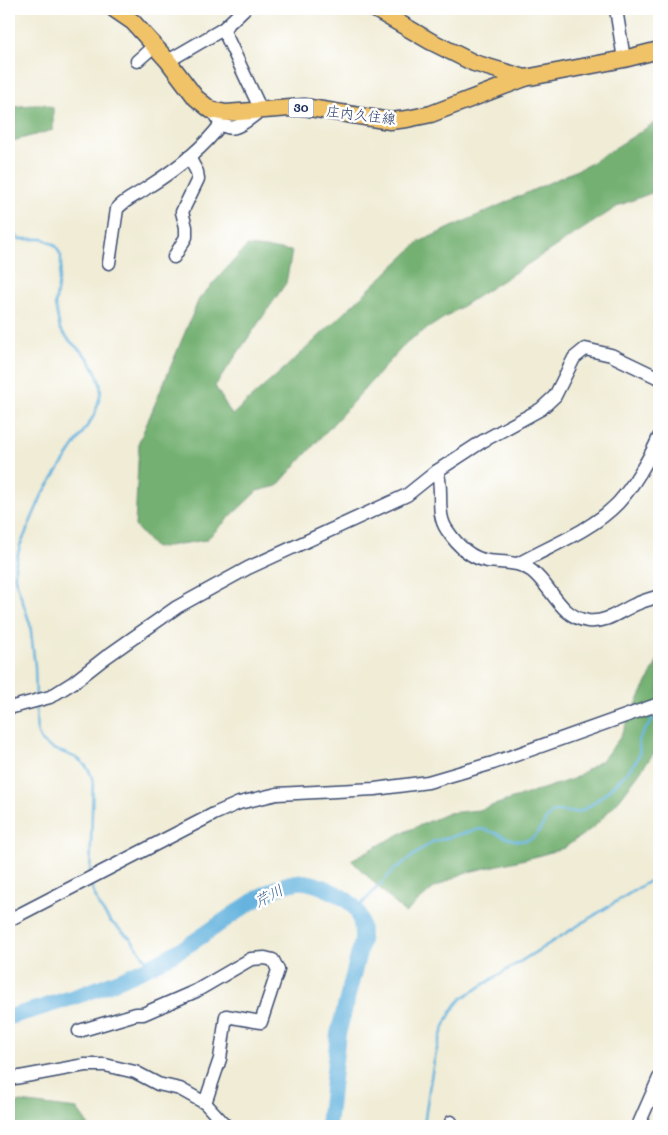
<svg xmlns="http://www.w3.org/2000/svg" width="668" height="1135" font-family="Mali,'Klee One',sans-serif">
  <style>
    .forest { fill: #73b071; stroke: #477068 }
    .lines { fill: none; stroke-linecap: round; stroke-linejoin: round }
    .stream { stroke: #65b3de; stroke-width: 2.5 }
    .river { stroke: #65b3de; stroke-width: 16 }
    .minor-casing { stroke: #3b4b70; stroke-width: 15 }
    .major-casing { stroke: #3b4b70; stroke-width: 19 }
    .minor { stroke: #fff; stroke-width: 12 }
    .major { stroke: #f1c369; stroke-width: 16 }
    .labels { text-anchor: middle; stroke-width: 5; stroke-linejoin: round; paint-order: stroke }
    .shield { fill: #fff; stroke: #5f6d8e; stroke-width: 1 }
    .shield-label { font-size: 12px; font-weight: bold; fill: #1b2f5e }
    .street-label { font-size: 14px; fill: #1b2f5e; stroke: #fff }
    .water-label { font-size: 15px; font-style: italic; fill: #355d8b; stroke: #fff }
  </style>
  <rect width="100%" height="100%" fill="#fff"/>
  <filter id="ink" filterUnits="userSpaceOnUse"><feTurbulence type="fractalNoise" baseFrequency=".02" numOctaves="2"/><feDisplacementMap in="SourceGraphic" scale="10" xChannelSelector="R" yChannelSelector="G"/><feConvolveMatrix kernelMatrix="1 2 1 2 8 2 1 2 1" color-interpolation-filters="sRGB"/></filter>
  <filter id="wash" filterUnits="userSpaceOnUse"><feTurbulence type="fractalNoise" baseFrequency=".0096" numOctaves="4" result="noise"/><feDisplacementMap in="SourceGraphic" scale="20" xChannelSelector="R" yChannelSelector="G"/><feGaussianBlur stdDeviation="1.12" result="paint"/><feColorMatrix in="noise" values="0 0 0 0 0 0 0 0 0 0 0 0 0 0 0 0 0 1.4 0 .05"/><feComposite in="paint" operator="in"/></filter>
  <g filter="url(#wash)">
    <rect width="100%" height="100%" fill="#f0ecd6"/>
    <!-- forest -->
    <g class="forest">
      <path d="M 44,104 L 53,108 L 53,130 L 9,142 L 9,107 Z"/>
      <path d="M 659,120 L 659,190 L 620,205 L 408,341 L 277,486 L 257,491 L 206,540 L 155,548 L 135,526 L 139,442 L 199,299 L 247,246 L 292,251 L 286,283 L 215,386 L 232,415 L 295,359 L 419,242 L 588,165 Z"/>
      <path d="M 659,658 L 659,746 L 620,799 L 595,826 L 564,848 L 538,856 L 464,873 L 435,887 L 405,913 L 351,860 L 402,833 L 449,813 L 479,810 L 573,779 L 603,759 L 619,739 Z"/>
      <path d="M 20,1102 L 77,1109 L 89,1126 L 9,1126 L 9,1106 Z"/>
    </g>
    <g class="lines">
      <!-- stream -->
      <g class="stream">
        <path d="M 9,227 L 18,239 L 44,239 L 56,246 L 61,256 L 61,267 L 55,305 L 60,329 L 69,340 L 88,358 L 95,370 L 100,383 L 101,392 L 95,414 L 42,495 L 20,546 L 15,566 L 15,578 L 30,624 L 35,666 L 36,698"/>
        <path d="M 36,706 C 37,714 35,725 38,734 C 47,759 84,745 93,781 L 90,873"/>
        <path d="M 90,883 L 99,906 L 110,921 L 131,939 L 150,965"/>
        <path d="M 356,910 L 394,870 L 432,842 L 480,829 C 495,830 512,844 527,840 C 542,837 541,820 552,813 C 561,808 569,814 578,812 C 592,808 634,769 639,755 C 641,750 639,745 638,740 L 653,719 L 659,713"/>
        <path d="M 424,1126 C 429,1091 435,1023 462,998 L 659,875"/>
      </g>
      <!-- river -->
      <path class="river" d="M 9,1017 C 69,1000 131,980 185,947 C 215,930 264,886 297,882 C 313,880 349,897 357,911 C 362,921 362,930 362,941 L 338,1034 L 328,1126"/>
    </g>
  </g>
  <g filter="url(#ink)">
    <g class="lines">
      <defs>
        <g id="minor">
          <path d="M 616,9 L 624,59"/>
          <path d="M 137,61 L 154,46"/>
          <path d="M 168,61 L 223,29 L 244,9"/>
          <path d="M 216,117 C 230,139 245,122 261,110 L 223,29"/>
          <path d="M 174,257 L 186,237 L 186,227 L 182,212 L 198,179 L 197,172 L 189,157"/>
          <path d="M 109,263 L 117,209 C 125,199 138,195 148,187 C 175,170 202,150 221,124"/>
          <path d="M 437,471 C 444,489 435,513 447,530 C 457,545 470,558 488,561 C 504,563 519,561 532,571 C 552,587 560,617 588,621 C 606,623 619,612 634,605 C 642,601 651,599 659,596"/>
          <path d="M 518,564 C 552,545 591,531 618,503 C 632,488 651,456 659,437"/>
          <path d="M 9,708 L 50,697 L 74,682 L 106,657 L 177,607 L 248,568 L 407,495 L 437,471 L 483,441 L 541,409 L 555,396 L 574,358 L 585,349 L 611,355 L 659,378"/>
          <path d="M 9,920 L 214,814 L 239,803 L 277,794 L 375,789 L 428,782 L 493,763 L 659,704"/>
          <path d="M 79,1031 L 136,1014 L 143,1014 L 196,991 L 251,959 L 265,958 L 273,960 L 278,970 L 261,1022 L 226,1016 L 220,1059 L 205,1103"/>
          <path d="M 9,1079 L 85,1065 L 105,1065 L 135,1072 L 158,1084 L 180,1089 L 205,1103 L 226,1126"/>
          <path d="M 451,1126 L 451,1122"/>
          <path d="M 638,1126 L 659,1078"/>
        </g>
        <g id="major">
          <path d="M 114,9 L 133,22 L 168,61 L 196,98 L 211,110 L 226,113 L 304,107 L 390,121 L 407,119 L 431,114 L 525,78"/>
          <path d="M 375,9 L 430,41 L 474,63 L 525,78 L 624,59 L 659,50"/>
        </g>
      </defs>
      <!-- minor casing -->
      <use href="#minor" class="minor-casing"/>
      <!-- major casing -->
      <use href="#major" class="major-casing"/>
      <!-- minor -->
      <use href="#minor" class="minor"/>
      <!-- major -->
      <use href="#major" class="major"/>
    </g>
  </g>
  <g class="labels">
    <!-- shield labels -->
    <rect class="shield" x="288.5" y="98.5" width="25" height="19" rx="4"/>
    <g class="shield-label">
      <text x="301" y="112">30</text>
    </g>
    <!-- street labels -->
    <g class="street-label">
      <text transform="translate(361 115) rotate(7)" y="5">庄内久住線</text>
    </g>
    <!-- water labels -->
    <g class="water-label">
      <text transform="translate(269 896) rotate(-28)" y="5">芹川</text>
    </g>
  </g>
  <!-- margin -->
  <rect width="668" height="1135" fill="none" stroke="#fff" stroke-width="30"/>
</svg>
